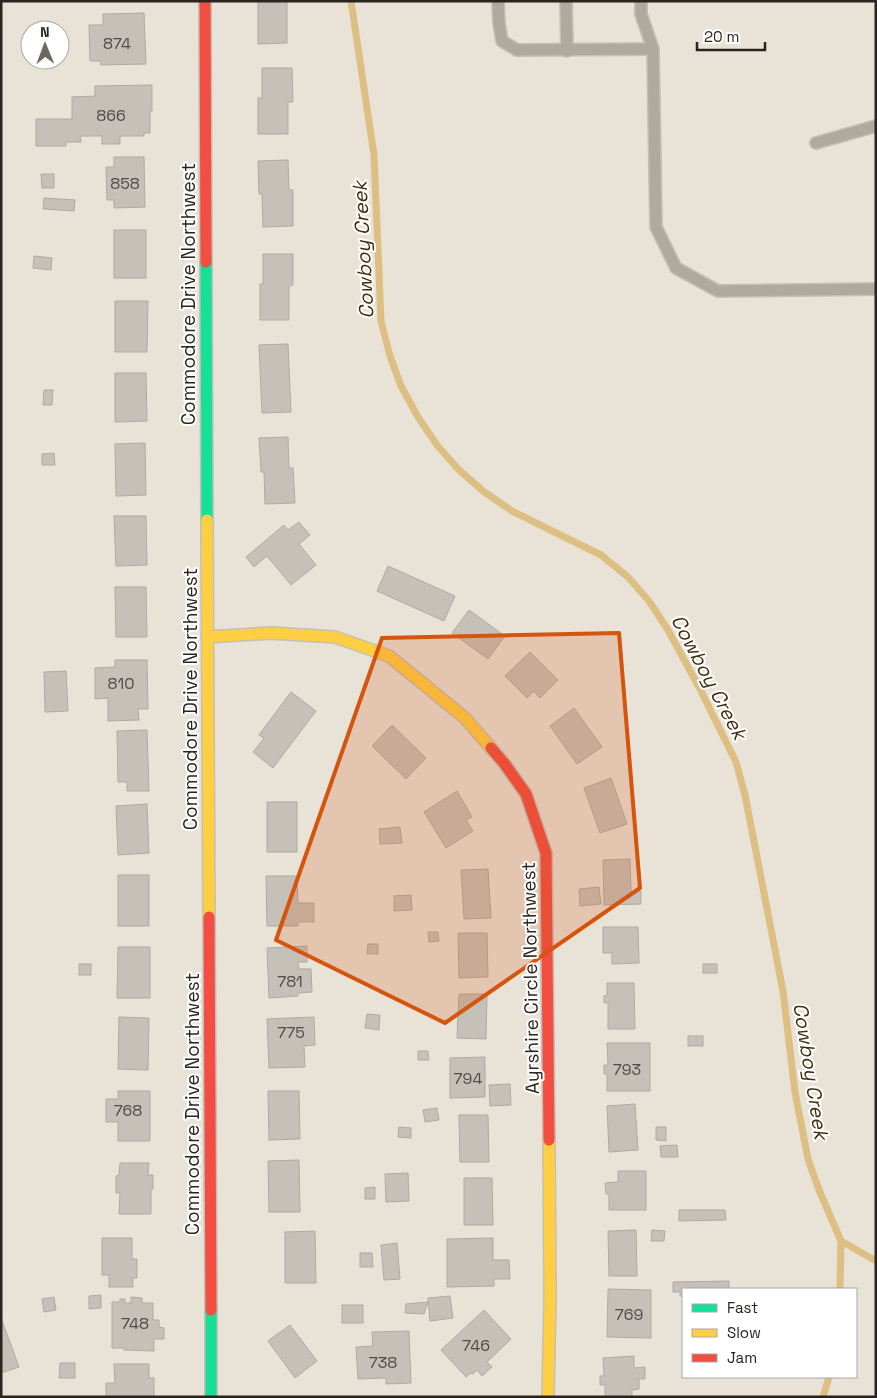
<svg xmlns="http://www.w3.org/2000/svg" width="877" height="1398" font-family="'Space Grotesk',sans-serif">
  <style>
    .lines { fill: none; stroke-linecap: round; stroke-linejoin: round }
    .stream { stroke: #ddbf84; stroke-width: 7 }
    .building { fill: #c5c1b9; stroke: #afaaa2 }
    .lane-casing { stroke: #c4bfb7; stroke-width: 14 }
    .fast-casing { stroke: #c4bfb7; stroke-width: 14 }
    .slow-casing { stroke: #c4bfb7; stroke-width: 14 }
    .jam-casing { stroke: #c4bfb7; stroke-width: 14 }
    .lane { stroke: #b0aa9e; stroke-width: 11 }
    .fast { stroke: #16e098; stroke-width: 11 }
    .slow { stroke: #ffcf43; stroke-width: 11 }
    .jam { stroke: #f24e42; stroke-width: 11 }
    .marked { fill: #d5540e; fill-opacity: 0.2; stroke: #d5540e; stroke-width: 4; stroke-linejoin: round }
    .labels { text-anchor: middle; stroke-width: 4; stroke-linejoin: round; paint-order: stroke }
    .number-label { font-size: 16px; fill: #504c45 }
    .street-label { font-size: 19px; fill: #29251e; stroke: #fff }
    .water-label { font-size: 20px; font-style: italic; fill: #402f0b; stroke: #fff }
  </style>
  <rect width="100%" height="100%" fill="#e8e2d7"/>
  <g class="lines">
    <!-- stream -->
    <g class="stream">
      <path d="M 351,1 L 374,155 L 381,321 L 390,356 L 401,386 L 418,417 L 437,445 L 458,469 L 483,491 L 512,511 L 601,555 L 628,577 L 649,601 L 668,630 L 700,689 L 736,762 L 745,795 L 783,991 L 795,1092 L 808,1159 L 819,1190 L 841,1241 L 840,1289"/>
      <path d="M 841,1241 L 876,1261"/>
      <path d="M 823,1397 L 829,1377"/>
    </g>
  </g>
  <!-- building -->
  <g class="building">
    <path d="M 258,1 L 287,1 L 287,43 L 258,44 Z"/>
    <path d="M 144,13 L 146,64 L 101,65 L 100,61 L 90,61 L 89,25 L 103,25 L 103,14 Z"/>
    <path d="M 262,68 L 292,68 L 293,102 L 288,102 L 288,134 L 258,134 L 258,98 L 262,98 Z"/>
    <path d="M 152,85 L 152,111 L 150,111 L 150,133 L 144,133 L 144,136 L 120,136 L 120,144 L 102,144 L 102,136 L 80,136 L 81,142 L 66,142 L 66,146 L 36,146 L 36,119 L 72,119 L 72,97 L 95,96 L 95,86 Z"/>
    <path d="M 114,157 L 144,157 L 145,207 L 114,208 L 114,200 L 107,200 L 106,167 L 114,167 Z"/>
    <path d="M 288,160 L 289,190 L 293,190 L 293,226 L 263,227 L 262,194 L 259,194 L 258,161 Z"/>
    <path d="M 41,174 L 54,174 L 54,188 L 42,188 Z"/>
    <path d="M 44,198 L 75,200 L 74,211 L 43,209 Z"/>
    <rect x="114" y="230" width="32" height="48"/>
    <path d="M 263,254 L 293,254 L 293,285 L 289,286 L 289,320 L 260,320 L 260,284 L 263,284 Z"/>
    <path d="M 34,256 L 52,258 L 51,270 L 33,268 Z"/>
    <path d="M 115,301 L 148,301 L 147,352 L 115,352 Z"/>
    <path d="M 288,344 L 291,412 L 262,413 L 259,345 Z"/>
    <path d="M 115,373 L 146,373 L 147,421 L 115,422 Z"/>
    <path d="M 44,390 L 53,390 L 52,405 L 43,405 Z"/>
    <path d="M 288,437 L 289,468 L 293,468 L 295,503 L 265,504 L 264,472 L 261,472 L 259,438 Z"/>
    <path d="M 145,443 L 146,495 L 116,496 L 115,444 Z"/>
    <path d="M 54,453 L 55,465 L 42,465 L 42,454 Z"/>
    <path d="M 114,516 L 146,516 L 147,565 L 116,566 Z"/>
    <path d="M 299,522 L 310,535 L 299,544 L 316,565 L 291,585 L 267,556 L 254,567 L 246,557 L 284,525 L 288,530 Z"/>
    <path d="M 388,566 L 455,596 L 444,621 L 377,591 Z"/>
    <path d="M 115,587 L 146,587 L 147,637 L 116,637 Z"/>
    <path d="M 469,610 L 505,636 L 488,659 L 452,633 Z"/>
    <path d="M 530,652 L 558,680 L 540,698 L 534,691 L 527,698 L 505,676 Z"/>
    <path d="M 115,660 L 147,660 L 148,709 L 138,709 L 139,720 L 108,721 L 108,698 L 95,699 L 95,668 L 115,667 Z"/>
    <path d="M 66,671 L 68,711 L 45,712 L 44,672 Z"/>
    <path d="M 291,692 L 316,711 L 273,768 L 253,752 L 264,738 L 259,735 Z"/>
    <path d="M 574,708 L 602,747 L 577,764 L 550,726 Z"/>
    <path d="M 392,725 L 426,758 L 406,779 L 372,746 Z"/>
    <path d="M 147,730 L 149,791 L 127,791 L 127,782 L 118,782 L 117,731 Z"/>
    <path d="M 611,778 L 627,824 L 600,833 L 584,788 Z"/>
    <path d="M 457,791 L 472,817 L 466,820 L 473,831 L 446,848 L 424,812 Z"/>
    <rect x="267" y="802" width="30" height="50"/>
    <path d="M 147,804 L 149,853 L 118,855 L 116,806 Z"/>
    <path d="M 400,827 L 402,843 L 380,844 L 379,829 Z"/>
    <path d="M 630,859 L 631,892 L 641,891 L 641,904 L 604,905 L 603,860 Z"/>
    <path d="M 488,869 L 491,918 L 464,919 L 461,870 Z"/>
    <rect x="118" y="875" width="31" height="51"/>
    <path d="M 266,876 L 297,876 L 298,903 L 314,903 L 314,922 L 298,922 L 298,926 L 267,926 Z"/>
    <path d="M 599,887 L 601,904 L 580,906 L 579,889 Z"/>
    <path d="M 411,895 L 412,910 L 394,911 L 394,896 Z"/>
    <path d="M 603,927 L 638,927 L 639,963 L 612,964 L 612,953 L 603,953 Z"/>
    <path d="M 428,932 L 438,932 L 439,941 L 429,942 Z"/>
    <path d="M 458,933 L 487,933 L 488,977 L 459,978 Z"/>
    <path d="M 368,944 L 378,944 L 378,954 L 367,954 Z"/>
    <path d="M 307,946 L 307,962 L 298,962 L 299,969 L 311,969 L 312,992 L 298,993 L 298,996 L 269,998 L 267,948 Z"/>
    <path d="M 118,947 L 150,947 L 150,998 L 117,998 Z"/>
    <rect x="79" y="964" width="12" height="11"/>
    <rect x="703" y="964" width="14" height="9"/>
    <path d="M 607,983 L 634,983 L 635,1029 L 608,1029 L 608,1003 L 604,1003 L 604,996 L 607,995 Z"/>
    <path d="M 459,994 L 487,994 L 486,1039 L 457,1038 Z"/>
    <path d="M 367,1014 L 380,1015 L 379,1030 L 365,1028 Z"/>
    <path d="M 119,1017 L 149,1018 L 148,1070 L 118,1069 Z"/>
    <path d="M 314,1017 L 315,1045 L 304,1046 L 305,1067 L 269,1068 L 267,1019 Z"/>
    <rect x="688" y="1036" width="15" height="10"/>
    <path d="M 607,1043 L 650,1043 L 650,1091 L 607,1091 L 607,1074 L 604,1074 L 604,1065 L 608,1065 Z"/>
    <path d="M 418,1051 L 428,1051 L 429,1060 L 418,1060 Z"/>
    <path d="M 485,1057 L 485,1097 L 450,1098 L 450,1058 Z"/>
    <path d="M 510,1084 L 511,1105 L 490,1106 L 489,1085 Z"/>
    <path d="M 118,1091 L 150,1091 L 150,1141 L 118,1141 L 118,1122 L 106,1122 L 106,1099 L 118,1099 Z"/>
    <path d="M 268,1091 L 299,1091 L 300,1139 L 269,1140 Z"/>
    <path d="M 635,1104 L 638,1150 L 609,1152 L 607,1106 Z"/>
    <path d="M 437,1108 L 439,1120 L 425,1122 L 423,1110 Z"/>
    <path d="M 459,1115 L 488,1115 L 489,1162 L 460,1162 Z"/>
    <path d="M 399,1127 L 411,1128 L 411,1138 L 398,1137 Z"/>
    <path d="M 656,1127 L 666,1127 L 666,1141 L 656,1140 Z"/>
    <path d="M 677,1145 L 678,1157 L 661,1157 L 660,1146 Z"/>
    <path d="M 299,1160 L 300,1212 L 269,1212 L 268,1161 Z"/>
    <path d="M 120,1163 L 149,1163 L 148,1175 L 153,1175 L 153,1189 L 151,1190 L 151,1214 L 119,1214 L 120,1193 L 116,1193 L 116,1176 L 119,1175 Z"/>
    <path d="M 618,1171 L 646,1171 L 646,1210 L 609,1210 L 609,1194 L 606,1194 L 605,1183 L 618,1182 Z"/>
    <path d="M 408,1173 L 409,1201 L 386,1202 L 385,1174 Z"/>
    <path d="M 464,1178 L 492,1178 L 493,1225 L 464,1225 Z"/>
    <path d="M 375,1187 L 375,1199 L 365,1199 L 365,1188 Z"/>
    <path d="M 679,1210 L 725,1210 L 726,1220 L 679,1221 Z"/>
    <path d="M 636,1230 L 637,1276 L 609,1276 L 608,1231 Z"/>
    <path d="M 652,1230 L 665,1231 L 664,1241 L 651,1241 Z"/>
    <path d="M 315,1231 L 316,1283 L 285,1283 L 285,1232 Z"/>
    <path d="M 102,1238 L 132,1238 L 132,1259 L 137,1259 L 137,1278 L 133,1278 L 133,1287 L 109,1287 L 109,1275 L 102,1275 Z"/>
    <path d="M 493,1238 L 493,1260 L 509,1260 L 510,1279 L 494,1279 L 494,1286 L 447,1287 L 447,1239 Z"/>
    <path d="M 397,1243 L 400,1279 L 384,1280 L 381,1245 Z"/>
    <path d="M 360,1253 L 372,1253 L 373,1267 L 360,1267 Z"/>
    <path d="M 729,1281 L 729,1289 L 683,1289 L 683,1296 L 680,1296 L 680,1292 L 673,1292 L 673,1282 Z"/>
    <path d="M 608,1289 L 651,1290 L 651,1338 L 607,1337 Z"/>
    <path d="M 101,1295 L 101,1308 L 89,1309 L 89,1296 Z"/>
    <path d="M 450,1296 L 453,1318 L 430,1321 L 428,1298 Z"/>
    <path d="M 54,1297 L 56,1310 L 44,1312 L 42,1299 Z"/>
    <path d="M 131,1297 L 142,1298 L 142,1303 L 153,1303 L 153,1320 L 159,1320 L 159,1327 L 164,1328 L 164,1339 L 154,1339 L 154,1351 L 124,1350 L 124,1348 L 112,1348 L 112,1302 L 120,1302 L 120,1299 L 125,1299 L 125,1303 L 131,1303 Z"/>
    <path d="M 428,1302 L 424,1314 L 405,1313 L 406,1304 Z"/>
    <rect x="342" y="1305" width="21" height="18"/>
    <path d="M 484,1310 L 511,1339 L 487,1362 L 492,1367 L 482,1376 L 477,1370 L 473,1374 L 471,1373 L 466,1377 L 441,1350 Z"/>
    <path d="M 1,1318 L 19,1367 L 1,1373 Z"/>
    <path d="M 290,1325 L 317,1361 L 295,1378 L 268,1341 Z"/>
    <path d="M 409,1331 L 411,1383 L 386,1384 L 386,1378 L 358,1379 L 356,1347 L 373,1346 L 372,1332 Z"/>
    <path d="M 634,1356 L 634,1368 L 645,1367 L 645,1379 L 639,1379 L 639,1389 L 632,1390 L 632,1397 L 605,1397 L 605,1385 L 600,1385 L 600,1376 L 604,1376 L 603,1358 Z"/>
    <path d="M 60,1363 L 75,1363 L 75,1378 L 59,1378 Z"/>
    <path d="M 114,1364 L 149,1364 L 149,1378 L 154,1378 L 154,1397 L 106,1397 L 106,1383 L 115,1383 Z"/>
  </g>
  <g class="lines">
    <defs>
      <g id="lane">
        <path d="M 498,1 L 499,23 L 502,41 L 517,50 L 653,49"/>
        <path d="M 566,1 L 567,51"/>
        <path d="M 641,1 L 641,14 L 653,49 L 656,227 L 676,268 L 718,291 L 876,289"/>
        <path d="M 816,143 L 876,126"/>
      </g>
      <g id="fast">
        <path d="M 206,262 L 207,520"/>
        <path d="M 211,1310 L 211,1397"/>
      </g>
      <g id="slow">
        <path d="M 207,520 L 209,917"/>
        <path d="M 207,637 L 271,633 L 335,637 L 389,656 L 465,718 L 491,748"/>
        <path d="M 548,1397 L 550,1299 L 549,1140"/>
      </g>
      <g id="jam">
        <path d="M 205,1 L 206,262"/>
        <path d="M 491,748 L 504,763 L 526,794 L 546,853 L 549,1140"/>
        <path d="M 209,917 L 211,1310"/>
      </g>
    </defs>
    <!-- lane casing -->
    <use href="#lane" class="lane-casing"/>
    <!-- fast casing -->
    <use href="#fast" class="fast-casing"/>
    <!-- slow casing -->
    <use href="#slow" class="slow-casing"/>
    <!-- jam casing -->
    <use href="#jam" class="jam-casing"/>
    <!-- lane -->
    <use href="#lane" class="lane"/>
    <!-- fast -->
    <use href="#fast" class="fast"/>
    <!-- slow -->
    <use href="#slow" class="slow"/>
    <!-- jam -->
    <use href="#jam" class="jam"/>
  </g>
  <!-- marked area -->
  <path class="marked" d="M 619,633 L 640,888 L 445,1023 L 276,940 L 382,638 Z"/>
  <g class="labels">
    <!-- number labels -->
    <g class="number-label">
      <text x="117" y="49">874</text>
      <text x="111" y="121">866</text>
      <text x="125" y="189">858</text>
      <text x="121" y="689">810</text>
      <text x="290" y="987">781</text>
      <text x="291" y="1038">775</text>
      <text x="627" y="1075">793</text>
      <text x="468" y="1084">794</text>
      <text x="128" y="1116">768</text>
      <text x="629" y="1320">769</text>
      <text x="135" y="1329">748</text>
      <text x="476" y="1351">746</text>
      <text x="383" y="1368">738</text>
    </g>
    <!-- street labels -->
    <g class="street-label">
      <text transform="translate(188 294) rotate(-90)" y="7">Commodore Drive Northwest</text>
      <text transform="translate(190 699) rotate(-90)" y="7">Commodore Drive Northwest</text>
      <text transform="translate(530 978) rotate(-91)" y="7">Ayrshire Circle Northwest</text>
      <text transform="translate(192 1104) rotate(-90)" y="7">Commodore Drive Northwest</text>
    </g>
    <!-- water labels -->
    <g class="water-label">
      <text transform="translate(363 250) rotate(-93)" y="7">Cowboy Creek</text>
      <text transform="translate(709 677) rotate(62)" y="7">Cowboy Creek</text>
      <text transform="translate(811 1071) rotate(81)" y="7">Cowboy Creek</text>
    </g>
  </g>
  <!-- border -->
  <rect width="877" height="1398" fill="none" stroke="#29251e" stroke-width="5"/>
  <!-- legend -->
  <rect x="682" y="1288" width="175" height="90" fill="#ffffff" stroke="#a9a8a5"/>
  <rect x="692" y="1304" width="25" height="8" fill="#16e098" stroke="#a9a8a5"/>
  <text x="727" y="1313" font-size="15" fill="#29251e">Fast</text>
  <rect x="692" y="1329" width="25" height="8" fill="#ffcf43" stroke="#a9a8a5"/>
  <text x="727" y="1338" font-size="15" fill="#29251e">Slow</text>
  <rect x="692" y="1354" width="25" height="8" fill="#f24e42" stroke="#a9a8a5"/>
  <text x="727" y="1363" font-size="15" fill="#29251e">Jam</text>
  <!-- north arrow -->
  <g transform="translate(45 45) rotate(359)"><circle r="24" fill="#ffffff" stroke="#a9a8a5"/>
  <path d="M0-4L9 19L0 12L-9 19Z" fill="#6c675f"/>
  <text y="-8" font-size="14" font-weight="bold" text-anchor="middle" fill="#29251e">N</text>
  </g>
  <!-- scale -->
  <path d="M697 42v8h68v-8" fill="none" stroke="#29251e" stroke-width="2.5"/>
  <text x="704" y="42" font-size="15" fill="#29251e" stroke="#ffffff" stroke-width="4" paint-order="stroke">20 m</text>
</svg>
